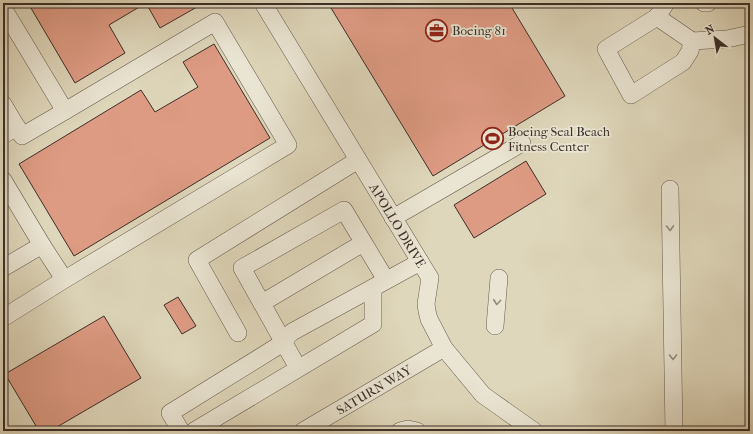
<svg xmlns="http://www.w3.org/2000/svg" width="753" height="434" font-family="'IM FELL French Canon',serif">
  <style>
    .building { fill: #de9b84; stroke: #3c2f28 }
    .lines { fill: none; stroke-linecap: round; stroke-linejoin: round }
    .minor-casing { stroke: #65594d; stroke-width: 18 }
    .minor { stroke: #eae5d3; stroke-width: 17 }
    .oneway { stroke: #938a7e }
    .labels { text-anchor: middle; stroke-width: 3.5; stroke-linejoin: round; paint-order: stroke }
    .poi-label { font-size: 13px; fill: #3c2f28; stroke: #eae5d3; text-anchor: start }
    .street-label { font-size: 13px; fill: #3c2f28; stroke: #eae5d3 }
  </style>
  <rect width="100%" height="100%" fill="#dfd7bb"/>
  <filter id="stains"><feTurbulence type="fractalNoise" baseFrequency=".005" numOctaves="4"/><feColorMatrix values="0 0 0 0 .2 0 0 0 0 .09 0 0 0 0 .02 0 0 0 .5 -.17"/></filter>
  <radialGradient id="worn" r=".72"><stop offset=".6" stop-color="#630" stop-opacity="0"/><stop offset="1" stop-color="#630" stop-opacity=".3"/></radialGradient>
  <!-- building -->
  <g class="building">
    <path d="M 28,3 L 204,3 L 160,28 L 146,3 L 109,25 L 125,53 L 75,83 Z"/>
    <path d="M 328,3 L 509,3 L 565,96 L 433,176 Z"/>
    <path d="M 214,44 L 270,138 L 74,256 L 19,164 L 141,90 L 155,112 L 198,87 L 183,62 Z"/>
    <path d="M 526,161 L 546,194 L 474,238 L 454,205 Z"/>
    <path d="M 178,297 L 196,326 L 182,334 L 164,305 Z"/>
    <path d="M 104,316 L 141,378 L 50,431 L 39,431 L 5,374 Z"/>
  </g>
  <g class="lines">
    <defs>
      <g id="minor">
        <path id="s1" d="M 263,3 L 430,278 L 426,304 L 427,311 L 429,319 L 444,348 L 483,395 L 534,431"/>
        <path d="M 666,3 L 657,17 L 692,41 L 727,39 L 750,34"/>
        <path d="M 704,3 L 708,3"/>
        <path d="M 3,8 L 65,111 L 22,136 L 3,104"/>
        <path d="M 657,17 L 606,49 L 631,95 L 683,62 L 690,51 L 692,41"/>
        <path d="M 3,135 L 17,127"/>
        <path d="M 3,180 L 42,245 L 3,268"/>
        <path d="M 670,189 L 674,431"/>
        <path d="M 393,218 L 522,143"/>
        <path d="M 42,245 L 64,279"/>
        <path d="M 262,303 L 363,243"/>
        <path d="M 3,318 L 62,281 L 288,145 L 215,22 L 65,111"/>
        <path d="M 495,326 L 499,278"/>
        <path d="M 238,333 L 197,260 L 358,160"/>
        <path d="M 298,368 L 242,268 L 344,210 L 386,280"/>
        <path d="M 181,431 L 170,413 L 278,346 L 292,332 L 420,262"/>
        <path d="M 194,431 L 373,324 L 373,288"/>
        <path id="s2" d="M 303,431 L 444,348"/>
        <path d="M 400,431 L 408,429 L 417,431"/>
      </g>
    </defs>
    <!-- minor casing -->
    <use href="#minor" class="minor-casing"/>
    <!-- minor -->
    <use href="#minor" class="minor"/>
  </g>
  <!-- one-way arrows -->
  <defs><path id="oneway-chevron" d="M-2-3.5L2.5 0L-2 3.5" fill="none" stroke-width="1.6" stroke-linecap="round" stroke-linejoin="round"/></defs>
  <g class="oneway">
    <use href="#oneway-chevron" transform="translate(670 228) rotate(89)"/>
    <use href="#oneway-chevron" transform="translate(497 302) rotate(95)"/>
    <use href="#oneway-chevron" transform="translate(673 357) rotate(89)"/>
  </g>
  <!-- icons -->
  <defs>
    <symbol id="office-ring" viewBox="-11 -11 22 22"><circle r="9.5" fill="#eae5d3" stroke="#8f2418" stroke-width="1.5"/><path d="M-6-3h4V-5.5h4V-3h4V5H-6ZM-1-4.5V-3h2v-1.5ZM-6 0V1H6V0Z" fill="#8f2418"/></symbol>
    <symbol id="stadium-ring" viewBox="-11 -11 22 22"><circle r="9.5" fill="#eae5d3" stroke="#8f2418" stroke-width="1.5"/><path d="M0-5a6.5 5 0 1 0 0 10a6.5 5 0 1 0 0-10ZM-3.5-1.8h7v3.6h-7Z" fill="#8f2418"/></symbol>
  </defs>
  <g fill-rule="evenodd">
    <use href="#office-ring" x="424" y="18" width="25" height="25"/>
    <use href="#stadium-ring" x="480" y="126" width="25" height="25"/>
  </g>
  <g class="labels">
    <!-- poi labels -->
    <g class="poi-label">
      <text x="452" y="35">Boeing 81</text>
      <text x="508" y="136">Boeing Seal Beach<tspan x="508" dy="15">Fitness Center</tspan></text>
    </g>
    <!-- street labels -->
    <g class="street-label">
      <text dy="5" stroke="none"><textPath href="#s1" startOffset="260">APOLLO DRIVE</textPath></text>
      <text dy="5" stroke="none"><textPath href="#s2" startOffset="82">SATURN WAY</textPath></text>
    </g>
  </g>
  <!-- margin -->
  <rect width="753" height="434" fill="none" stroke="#dfd7bb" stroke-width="16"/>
  <rect x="4" y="4" width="745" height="426" fill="none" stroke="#3c2f28" stroke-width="2"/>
  <rect x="8" y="8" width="737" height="418" fill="none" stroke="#3c2f28"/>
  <!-- north arrow -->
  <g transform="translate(715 38) rotate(329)" stroke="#eae5d3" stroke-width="3" paint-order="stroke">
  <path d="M0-3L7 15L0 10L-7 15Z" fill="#3c2f28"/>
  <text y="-6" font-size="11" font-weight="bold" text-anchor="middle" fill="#3c2f28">N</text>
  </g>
  <rect width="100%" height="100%" filter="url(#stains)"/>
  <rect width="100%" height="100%" fill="url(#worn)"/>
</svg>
